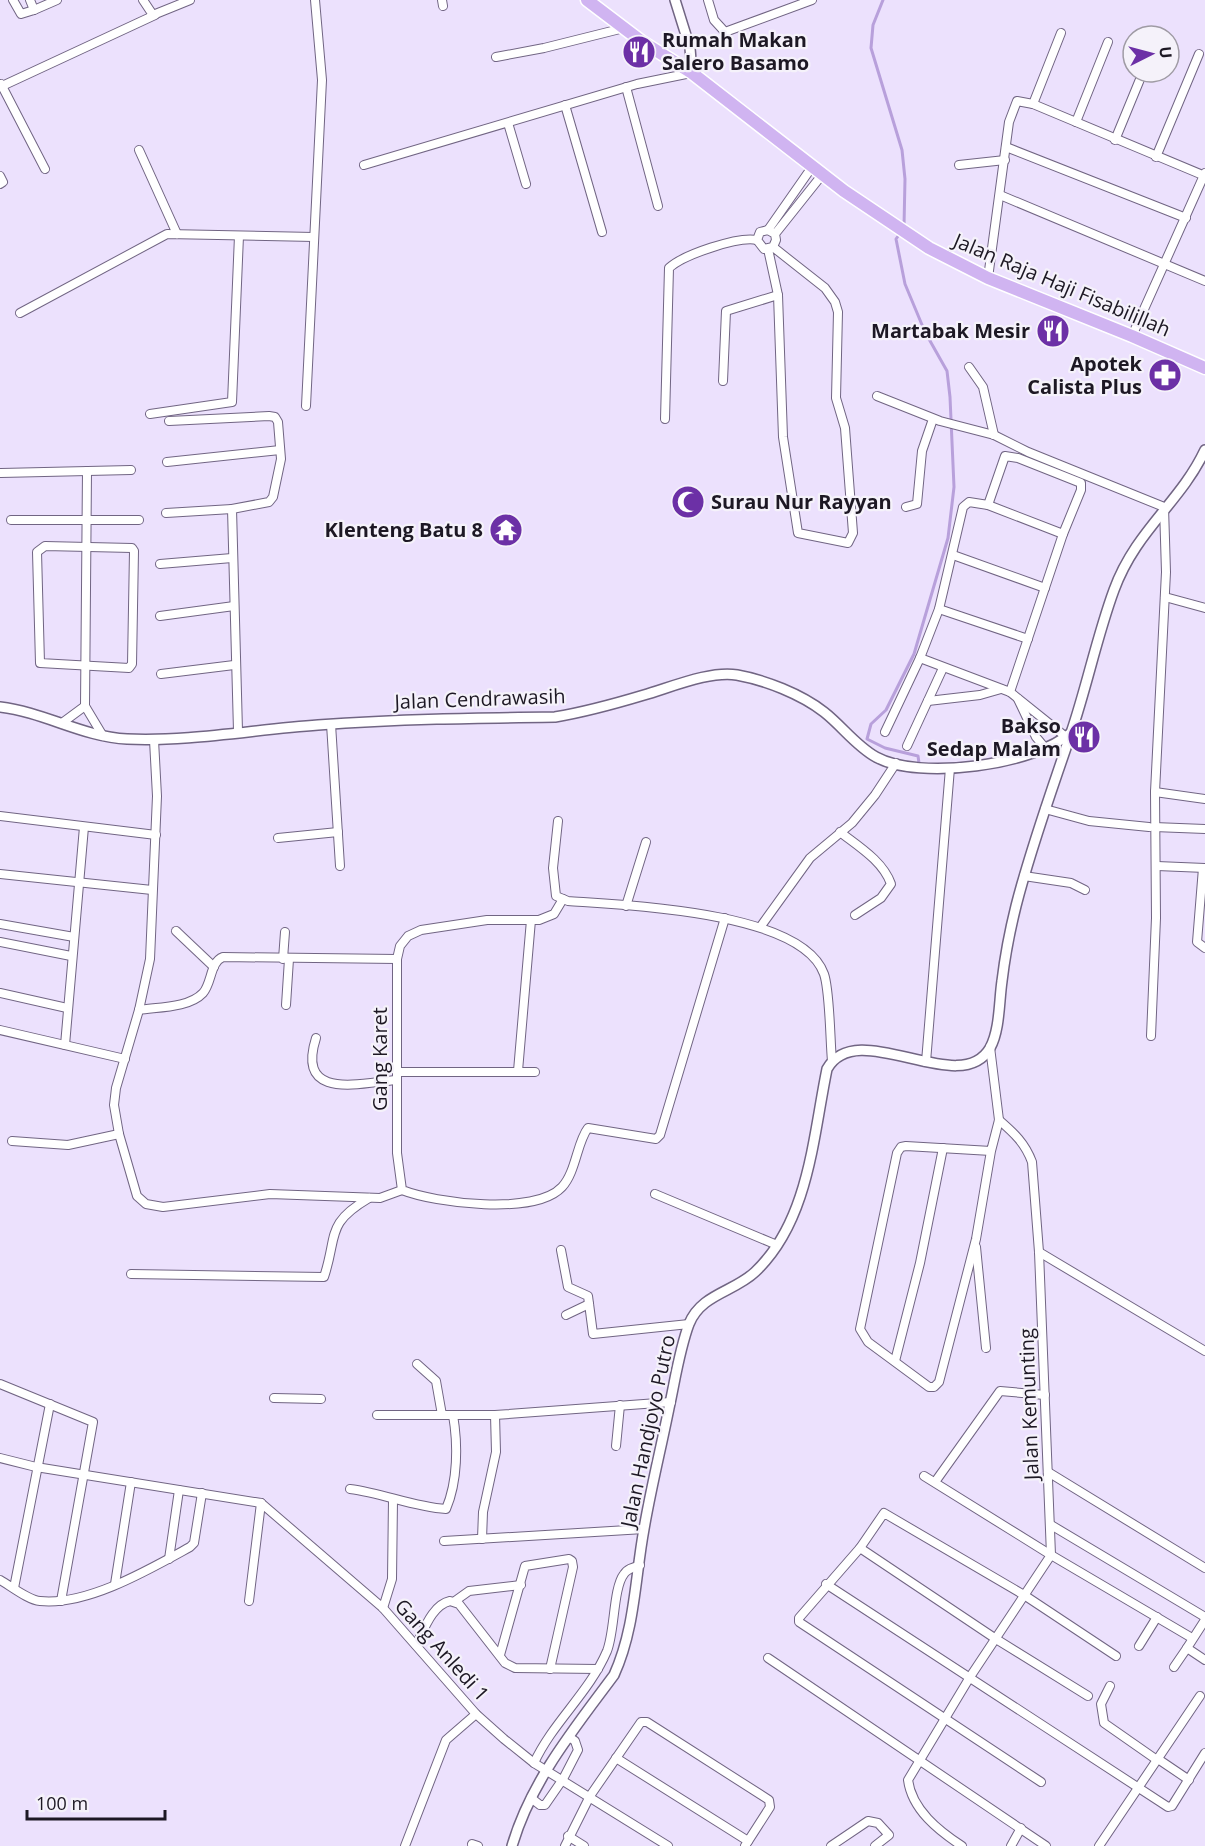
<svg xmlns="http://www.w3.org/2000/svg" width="1205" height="1846" font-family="'Open Sans',sans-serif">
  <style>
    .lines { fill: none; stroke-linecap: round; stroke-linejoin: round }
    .stream { stroke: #b8a0db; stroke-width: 3 }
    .minor-casing { stroke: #716583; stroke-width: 10 }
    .tertiary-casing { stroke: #716583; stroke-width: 12 }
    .primary-casing { stroke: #fff; stroke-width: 15 }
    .minor { stroke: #fff; stroke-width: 8 }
    .tertiary { stroke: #fff; stroke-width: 9 }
    .primary { stroke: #d0b4f1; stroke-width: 12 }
    .labels { text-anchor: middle; stroke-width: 4.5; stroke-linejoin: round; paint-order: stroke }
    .poi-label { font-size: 20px; font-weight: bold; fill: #1d1824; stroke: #f5f2fa; text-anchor: end }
    .street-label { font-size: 20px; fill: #1d1824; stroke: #f5f2fa }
  </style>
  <rect width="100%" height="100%" fill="#ece1fd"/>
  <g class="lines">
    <!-- stream -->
    <g class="stream">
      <path d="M 883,0 L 873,25 L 871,48 L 902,150 L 905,179 L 904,226"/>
      <path d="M 901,232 L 896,239 L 905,284 L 925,332 L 947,371 L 950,397 L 954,487 L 948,538 L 914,654 L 886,710 L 871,724 L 867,739 L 885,748 L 918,756 L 919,763"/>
    </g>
    <defs>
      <g id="minor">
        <path d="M 13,0 L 21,14 L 34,10"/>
        <path d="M 30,0 L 34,10 L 57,0"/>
        <path d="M 143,0 L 153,15 L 190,0"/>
        <path d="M 442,0 L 443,6"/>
        <path d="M 708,0 L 714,20 L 725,32 L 812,0"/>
        <path d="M 496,57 L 544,48 L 624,28"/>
        <path d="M 1,84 L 45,169"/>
        <path d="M 0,87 L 155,15"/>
        <path d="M 626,87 L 658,206"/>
        <path d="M 1033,104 L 1061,33"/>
        <path d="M 565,105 L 602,232"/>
        <path d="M 1076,122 L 1108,42"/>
        <path d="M 508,123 L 526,184"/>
        <path d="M 1115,140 L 1143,72"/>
        <path d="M 1006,147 L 1186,218"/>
        <path d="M 139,150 L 177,234"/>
        <path d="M 1156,157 L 1199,54"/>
        <path d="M 364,165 L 637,84 L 691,73"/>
        <path d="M 959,165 L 1005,160"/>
        <path d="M 0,176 L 3,182 L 0,184"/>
        <path d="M 1000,195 L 1205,281"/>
        <path d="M 768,230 L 812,167"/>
        <path d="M 775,234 L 768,230 L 760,232 L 757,240 L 764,249 L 773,247 L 776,240 L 775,234 L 822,175"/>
        <path d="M 768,249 L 778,295 L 783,437 L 798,533 L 848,543 L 853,533 L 845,428 L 836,398 L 838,312 L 835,302 L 825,288 L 773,247"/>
        <path d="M 988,278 L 1009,122 L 1017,101 L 1033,104 L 1205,176"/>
        <path d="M 20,313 L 167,234 L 314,237"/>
        <path d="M 1132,336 L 1205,173"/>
        <path d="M 969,367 L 983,387 L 994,435"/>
        <path d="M 723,381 L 726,311 L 778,295"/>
        <path d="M 877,396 L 940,421 L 994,435 L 1028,452 L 1164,507 L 1166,572 L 1155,792 L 1156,918 L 1151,1036"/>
        <path d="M 306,406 L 322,80 L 315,0"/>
        <path d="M 150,414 L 232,402 L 239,236"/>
        <path d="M 665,419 L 669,268 C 683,255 738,236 757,240"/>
        <path d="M 169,421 L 269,416 L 275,417 L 278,422 L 281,459 L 273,497 L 269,502 L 232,509 L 238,731"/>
        <path d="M 167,462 L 280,450"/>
        <path d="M 87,471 L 85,706 L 103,736"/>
        <path d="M 1,473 L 131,470"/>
        <path d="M 988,505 L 1005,456 L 1018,458 L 1081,483 L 1081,490 L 1063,534 L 1010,692"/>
        <path d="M 906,507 L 917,504 L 922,451 L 933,419"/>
        <path d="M 166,513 L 232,509"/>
        <path d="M 11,520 L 139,520"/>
        <path d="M 45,546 L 132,548 L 134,551 L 132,664 L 129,668 L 40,663 L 37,552 Z"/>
        <path d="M 953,555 L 1045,588"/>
        <path d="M 160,564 L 232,558"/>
        <path d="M 1165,597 L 1205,608"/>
        <path d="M 939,609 L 1028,639"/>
        <path d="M 160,616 L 234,606"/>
        <path d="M 920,658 L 1010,692 L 1066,737"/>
        <path d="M 161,674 L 234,665"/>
        <path d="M 1018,699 L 1036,737 L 1046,749"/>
        <path d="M 928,701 L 980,695 L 1001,689"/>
        <path d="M 62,723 L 85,706"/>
        <path d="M 331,724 L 340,866"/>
        <path d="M 885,732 L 920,658 L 939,609 L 963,507 L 969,502 L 988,505 L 1063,534"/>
        <path d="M 154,740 L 157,796 L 150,959 L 139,1010 L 116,1088 L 114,1105 L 119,1134 L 137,1196 L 146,1204 L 163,1207 L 270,1194 L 380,1198 L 402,1190"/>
        <path d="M 907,746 L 943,668"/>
        <path d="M 1155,792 L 1205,799"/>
        <path d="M 1045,809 L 1089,821 L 1149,827"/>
        <path d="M 0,816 L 156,835"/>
        <path d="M 558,821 L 553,868 L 556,896 L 568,901 C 625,905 802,911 824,974 C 830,991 830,1040 832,1061"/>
        <path d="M 1154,827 L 1205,829"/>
        <path d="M 840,832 C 858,846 883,861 891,884 L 881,898 L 855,915"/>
        <path d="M 278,838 L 338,832"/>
        <path d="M 1157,866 L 1205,868"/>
        <path d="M 1203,868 L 1197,942 L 1205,948"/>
        <path d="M 0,874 L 152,890"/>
        <path d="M 1024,876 L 1071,883 L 1085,890"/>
        <path d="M 563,899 L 554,914 L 539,920 L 487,920 L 421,930 L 408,936 L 400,946 L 397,959 L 397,1153 L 402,1190 C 435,1203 535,1216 562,1187 C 576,1172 577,1142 588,1128 L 656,1139 L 660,1135 L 725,918"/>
        <path d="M 626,906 L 646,842"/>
        <path d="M 0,924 L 74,937"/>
        <path d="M 761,926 L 810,858 L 852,823 L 875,795 L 896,763"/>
        <path d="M 176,931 L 214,967"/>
        <path d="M 0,942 L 71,956"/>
        <path d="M 283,959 L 285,932"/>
        <path d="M 0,993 L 67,1008"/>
        <path d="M 286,1005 L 289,959"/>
        <path d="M 139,1010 C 158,1007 189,1008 203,993 C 212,983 210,962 223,957 L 397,959"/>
        <path d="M 0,1030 L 125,1059"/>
        <path d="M 316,1038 C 296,1101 360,1083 396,1080"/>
        <path d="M 65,1045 L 84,827"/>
        <path d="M 990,1047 L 999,1120 L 991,1151 L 976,1239 L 939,1382 L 934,1387 L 929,1387 L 868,1342 L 860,1329 L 897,1153 L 901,1147 L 906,1146 L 991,1151"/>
        <path d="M 926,1062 L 950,768"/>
        <path d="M 518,1071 L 531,920"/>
        <path d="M 397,1072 L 535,1072"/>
        <path d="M 12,1141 L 68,1145 L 119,1134"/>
        <path d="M 655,1194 L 777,1245"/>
        <path d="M 976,1247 L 986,1348"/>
        <path d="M 561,1250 L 568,1287 L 588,1296 L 593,1334 L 689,1324"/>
        <path d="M 1039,1252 L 1205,1351"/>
        <path d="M 131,1274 L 324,1277 C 338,1235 325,1224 369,1198"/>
        <path d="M 566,1315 L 589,1304"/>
        <path d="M 895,1361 L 920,1263 L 943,1148"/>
        <path d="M 417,1364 L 436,1381 L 442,1415"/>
        <path d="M 0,1384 L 93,1422 L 61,1601"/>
        <path d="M 274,1398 L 321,1399"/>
        <path d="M 377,1415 L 495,1415 L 671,1402"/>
        <path d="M 616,1446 L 620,1405"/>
        <path d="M 0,1458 L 36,1467 L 261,1503"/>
        <path d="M 1048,1472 L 1205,1568"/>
        <path d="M 924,1476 L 1051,1555 L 1192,1638"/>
        <path d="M 935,1482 L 1000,1391 L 1045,1395"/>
        <path d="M 350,1489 C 383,1493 413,1507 446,1509 C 458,1481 458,1444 453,1415"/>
        <path d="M 261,1503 L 383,1608 L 476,1714 L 504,1739 L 534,1763 L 668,1846"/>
        <path d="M 1051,1525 L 1205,1617"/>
        <path d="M 482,1539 L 483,1512 L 496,1452 L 495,1415"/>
        <path d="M 444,1541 L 644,1529"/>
        <path d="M 860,1548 L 996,1639 L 1088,1696"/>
        <path d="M 169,1559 L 179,1490"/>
        <path d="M 0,1580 C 11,1586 28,1600 40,1601 C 87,1606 150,1569 190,1547 L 194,1543 L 202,1493"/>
        <path d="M 115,1584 L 131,1482"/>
        <path d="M 826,1584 L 1168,1807 L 1172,1806 L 1205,1753"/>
        <path d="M 14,1588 L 50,1404"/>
        <path d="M 249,1601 L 261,1503"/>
        <path d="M 455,1601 L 469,1591 L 521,1585"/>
        <path d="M 383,1608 L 392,1579 L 393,1500"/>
        <path d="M 1205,1620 L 1187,1648 L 1205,1660"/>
        <path d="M 416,1645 C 424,1630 432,1605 450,1601 L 459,1604 L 505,1663 L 515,1668 L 598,1669"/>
        <path d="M 1139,1646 L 1157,1617"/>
        <path d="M 500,1655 L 525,1566 L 569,1559 L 572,1561 L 573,1567 L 550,1669"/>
        <path d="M 768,1658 L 1046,1846"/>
        <path d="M 1174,1667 L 1187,1648"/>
        <path d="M 1110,1686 L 1101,1704 L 1104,1723 L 1157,1760"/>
        <path d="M 616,1758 L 748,1841"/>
        <path d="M 1158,1759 L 1189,1780"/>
        <path d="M 534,1763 C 553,1722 589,1693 607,1651 C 615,1631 613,1588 624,1574 C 627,1569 634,1567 640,1565"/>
        <path d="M 1041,1782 L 799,1622 L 799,1618 L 860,1548 L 884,1513 L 1024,1595 L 1116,1656"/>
        <path d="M 531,1798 L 540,1805 L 545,1805 L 563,1779 L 578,1750 L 575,1741 L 569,1737"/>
        <path d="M 568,1836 L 584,1846"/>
        <path d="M 472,1844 L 478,1846"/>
        <path d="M 405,1846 L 446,1740 L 476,1714"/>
        <path d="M 565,1846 L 590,1796 L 641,1722 L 647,1722 L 769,1800 L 770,1807 L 745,1846"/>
        <path d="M 831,1846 L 868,1821 L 878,1823 L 889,1835 L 875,1846"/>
        <path d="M 962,1846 C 939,1831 912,1810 908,1780 L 970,1677 L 1051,1555 L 1039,1252 L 1032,1162 C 1025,1143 1014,1133 999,1120"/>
        <path d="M 1011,1846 L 1021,1828"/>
        <path d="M 1099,1846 L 1200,1696"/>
      </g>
      <g id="tertiary">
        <path d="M 675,0 L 690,48 L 692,73"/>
        <path d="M 0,707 C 44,712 83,737 127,739 C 188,742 257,729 318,725 C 397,719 476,718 555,717 C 585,712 614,704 644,695 C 669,688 711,670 737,675 C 765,680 801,694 824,712 C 842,726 856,746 876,757 C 919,781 1035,765 1072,732"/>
        <path d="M 512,1846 C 531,1781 574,1729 614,1675 C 635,1629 635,1578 644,1529 C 651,1488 661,1448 669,1408 C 675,1381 679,1351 689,1324 C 701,1294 734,1292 755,1272 C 809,1221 813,1137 827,1069 C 857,1015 960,1100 990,1048 C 1000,1030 999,1001 1002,981 C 1005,956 1010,930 1016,906 C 1031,847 1052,790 1071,733 C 1087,686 1097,636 1114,590 C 1136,530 1180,503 1205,450"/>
      </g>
      <path id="primary" d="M 587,0 L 641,41 L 692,73 L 844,191 L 929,248 L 988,278 L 1132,336 L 1205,368"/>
    </defs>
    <!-- minor casing -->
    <use href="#minor" class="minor-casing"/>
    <!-- tertiary casing -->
    <use href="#tertiary" class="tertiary-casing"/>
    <!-- primary casing -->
    <use href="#primary" class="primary-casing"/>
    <!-- minor -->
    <use href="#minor" class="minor"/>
    <!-- tertiary -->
    <use href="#tertiary" class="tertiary"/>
    <!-- primary -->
    <use href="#primary" class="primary"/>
  </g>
  <!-- icons -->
  <defs>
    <symbol id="restaurant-disc" viewBox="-11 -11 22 22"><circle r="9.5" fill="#6c30a6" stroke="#f5f2fa"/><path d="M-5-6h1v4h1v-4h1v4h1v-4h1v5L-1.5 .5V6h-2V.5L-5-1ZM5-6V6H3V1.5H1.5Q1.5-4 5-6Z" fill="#fff"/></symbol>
    <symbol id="pharmacy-disc" viewBox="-11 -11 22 22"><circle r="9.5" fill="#6c30a6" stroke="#f5f2fa"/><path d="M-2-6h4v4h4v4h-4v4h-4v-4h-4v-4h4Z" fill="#fff"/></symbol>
    <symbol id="mosque-disc" viewBox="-11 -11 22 22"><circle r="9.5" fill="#6c30a6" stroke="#f5f2fa"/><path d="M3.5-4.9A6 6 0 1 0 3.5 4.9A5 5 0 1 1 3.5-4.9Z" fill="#fff"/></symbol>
    <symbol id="temple-disc" viewBox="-11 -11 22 22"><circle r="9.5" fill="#6c30a6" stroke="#f5f2fa"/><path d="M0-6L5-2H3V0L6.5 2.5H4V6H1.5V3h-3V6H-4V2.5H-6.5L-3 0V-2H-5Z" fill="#fff"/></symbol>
  </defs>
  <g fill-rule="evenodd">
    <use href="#restaurant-disc" x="620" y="33" width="38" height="38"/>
    <use href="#restaurant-disc" x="1034" y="312" width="38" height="38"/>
    <use href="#pharmacy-disc" x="1146" y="356" width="38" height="38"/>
    <use href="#mosque-disc" x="669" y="483" width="38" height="38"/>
    <use href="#temple-disc" x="487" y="511" width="38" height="38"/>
    <use href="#restaurant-disc" x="1065" y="718" width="38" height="38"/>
  </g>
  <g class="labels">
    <!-- poi labels -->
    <g class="poi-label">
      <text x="662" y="47" text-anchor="start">Rumah Makan<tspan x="662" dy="23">Salero Basamo</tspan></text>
      <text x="1030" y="338">Martabak Mesir</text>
      <text x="1142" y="371">Apotek<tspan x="1142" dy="23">Calista Plus</tspan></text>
      <text x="711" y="509" text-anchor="start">Surau Nur Rayyan</text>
      <text x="483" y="537">Klenteng Batu 8</text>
      <text x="1061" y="733">Bakso<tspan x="1061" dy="23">Sedap Malam</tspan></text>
    </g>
    <!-- street labels -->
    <g class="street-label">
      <text transform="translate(1062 285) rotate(23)" y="7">Jalan Raja Haji Fisabilillah</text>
      <text transform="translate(480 699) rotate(-2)" y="7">Jalan Cendrawasih</text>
      <text transform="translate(380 1059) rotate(-90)" y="7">Gang Karet</text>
      <text transform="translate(1029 1404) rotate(-92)" y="7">Jalan Kemunting</text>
      <text transform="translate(648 1431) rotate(-78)" y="7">Jalan Handjoyo Putro</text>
      <text transform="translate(442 1650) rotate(48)" y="7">Gang Anledi 1</text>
    </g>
  </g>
  <!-- north arrow -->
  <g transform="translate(1151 54) rotate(84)"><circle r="28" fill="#f5f2fa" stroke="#9f9ba4" stroke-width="1.5"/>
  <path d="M0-4.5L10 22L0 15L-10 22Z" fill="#6c30a6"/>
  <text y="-9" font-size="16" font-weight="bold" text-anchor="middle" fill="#1d1824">U</text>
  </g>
  <!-- scale -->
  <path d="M27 1810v9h138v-9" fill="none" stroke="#1d1824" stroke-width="3"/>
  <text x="36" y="1810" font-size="18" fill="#1d1824" stroke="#f5f2fa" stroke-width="4.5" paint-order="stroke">100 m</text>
</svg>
